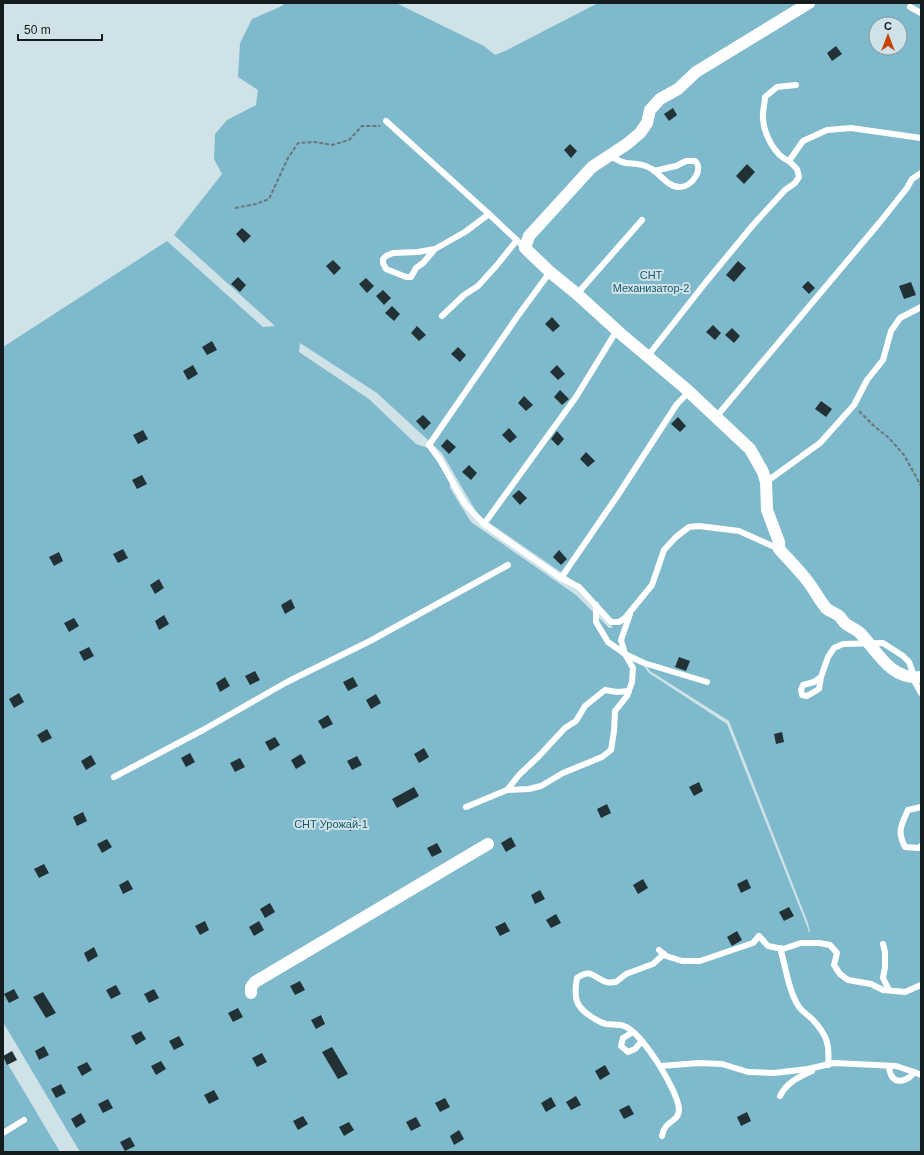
<svg xmlns="http://www.w3.org/2000/svg" width="924" height="1155" font-family="Arial,sans-serif">
  <style>
    .green { fill: #7fbacc; fill-rule: evenodd }
    .building { fill: #223136 }
    .lines { fill: none; stroke-linecap: round; stroke-linejoin: round }
    .path { stroke: #697679; stroke-width: 2; stroke-dasharray: 4 2; stroke-linecap: butt }
    .service { stroke: #fff; stroke-width: 6 }
    .minor { stroke: #fff; stroke-width: 12 }
    .labels { text-anchor: middle; stroke-width: 4; stroke-linejoin: round; paint-order: stroke }
    .park-label { font-size: 11px; fill: #16596a; stroke: #cfe2e8 }
  </style>
  <rect width="100%" height="100%" fill="#cfe2e8"/>
  <!-- green -->
  <g class="green">
    <path d="M 284,3 L 396,3 L 484,46 L 495,55 L 505,51 L 598,3 L 921,3 L 921,1152 L 80,1152 L 3,1022 L 3,347 L 167,241 L 263,327 L 275,326 L 174,235 L 222,174 L 214,159 L 215,134 L 227,120 L 256,105 L 258,90 L 238,77 L 240,43 L 252,19 L 282,6 ZM 876,24 L 900,24 L 900,48 L 876,48 ZM 300,343 L 377,393 L 442,453 L 478,515 L 581,586 L 613,628 L 609,628 L 576,595 L 471,522 L 450,488 L 450,482 L 443,461 L 428,448 L 416,444 L 369,399 L 299,352 ZM 640,658 L 650,671 L 729,721 L 808,923 L 810,932 L 809,932 L 807,926 L 727,724 L 649,673 L 640,661 Z"/>
    <path d="M 3,1056 L 60,1152 L 3,1152 Z"/>
  </g>
  <!-- building -->
  <g class="building">
    <path d="M 836,46 L 842,54 L 832,61 L 827,53 Z"/>
    <path d="M 673,108 L 677,115 L 669,121 L 664,114 Z"/>
    <path d="M 570,144 L 577,151 L 571,158 L 564,150 Z"/>
    <path d="M 747,164 L 755,172 L 744,184 L 736,176 Z"/>
    <path d="M 242,228 L 251,236 L 244,243 L 236,234 Z"/>
    <path d="M 333,260 L 341,268 L 334,275 L 326,266 Z"/>
    <path d="M 738,261 L 746,268 L 734,282 L 726,275 Z"/>
    <path d="M 238,277 L 246,285 L 240,292 L 231,284 Z"/>
    <path d="M 366,278 L 374,286 L 367,293 L 359,284 Z"/>
    <path d="M 808,281 L 815,288 L 809,294 L 802,287 Z"/>
    <path d="M 911,282 L 916,295 L 904,299 L 899,286 Z"/>
    <path d="M 383,290 L 391,298 L 384,305 L 376,296 Z"/>
    <path d="M 392,306 L 400,314 L 394,321 L 385,313 Z"/>
    <path d="M 552,317 L 560,326 L 553,332 L 545,324 Z"/>
    <path d="M 713,325 L 721,333 L 715,340 L 706,332 Z"/>
    <path d="M 417,326 L 426,335 L 419,341 L 411,333 Z"/>
    <path d="M 732,328 L 740,336 L 734,343 L 725,335 Z"/>
    <path d="M 212,341 L 217,350 L 207,355 L 202,347 Z"/>
    <path d="M 458,347 L 466,355 L 460,362 L 451,354 Z"/>
    <path d="M 193,365 L 198,374 L 188,380 L 183,371 Z"/>
    <path d="M 557,365 L 565,374 L 558,380 L 550,372 Z"/>
    <path d="M 560,390 L 569,399 L 562,405 L 554,397 Z"/>
    <path d="M 524,396 L 533,405 L 526,411 L 518,403 Z"/>
    <path d="M 821,401 L 832,409 L 826,417 L 815,409 Z"/>
    <path d="M 423,415 L 431,423 L 424,430 L 416,421 Z"/>
    <path d="M 678,417 L 686,426 L 680,432 L 671,424 Z"/>
    <path d="M 509,428 L 517,437 L 510,443 L 502,435 Z"/>
    <path d="M 143,430 L 148,439 L 138,444 L 133,435 Z"/>
    <path d="M 557,431 L 564,439 L 558,446 L 551,439 Z"/>
    <path d="M 447,439 L 456,447 L 449,454 L 441,446 Z"/>
    <path d="M 586,452 L 595,461 L 588,467 L 580,459 Z"/>
    <path d="M 469,465 L 477,473 L 471,480 L 462,472 Z"/>
    <path d="M 142,475 L 147,484 L 137,489 L 132,480 Z"/>
    <path d="M 519,490 L 527,498 L 520,505 L 512,496 Z"/>
    <path d="M 123,549 L 128,558 L 118,563 L 113,554 Z"/>
    <path d="M 559,550 L 567,559 L 561,565 L 553,557 Z"/>
    <path d="M 59,552 L 63,561 L 54,566 L 49,557 Z"/>
    <path d="M 159,579 L 164,588 L 155,594 L 150,585 Z"/>
    <path d="M 291,599 L 295,608 L 285,614 L 281,605 Z"/>
    <path d="M 164,615 L 169,624 L 159,630 L 155,621 Z"/>
    <path d="M 74,618 L 79,626 L 69,632 L 64,623 Z"/>
    <path d="M 89,647 L 94,656 L 84,661 L 79,652 Z"/>
    <path d="M 679,657 L 690,661 L 686,671 L 675,667 Z"/>
    <path d="M 255,671 L 260,680 L 250,685 L 245,676 Z"/>
    <path d="M 225,677 L 230,686 L 220,692 L 216,683 Z"/>
    <path d="M 353,677 L 358,686 L 348,691 L 343,682 Z"/>
    <path d="M 19,693 L 24,702 L 14,708 L 9,699 Z"/>
    <path d="M 376,694 L 381,703 L 371,709 L 366,700 Z"/>
    <path d="M 328,715 L 333,724 L 323,729 L 318,721 Z"/>
    <path d="M 47,729 L 52,738 L 42,743 L 37,735 Z"/>
    <path d="M 782,732 L 784,742 L 776,744 L 774,734 Z"/>
    <path d="M 275,737 L 280,745 L 270,751 L 265,742 Z"/>
    <path d="M 424,748 L 429,757 L 419,763 L 414,754 Z"/>
    <path d="M 190,753 L 195,762 L 186,767 L 181,758 Z"/>
    <path d="M 301,754 L 306,763 L 296,769 L 291,760 Z"/>
    <path d="M 91,755 L 96,764 L 86,770 L 81,761 Z"/>
    <path d="M 357,756 L 362,765 L 352,770 L 347,761 Z"/>
    <path d="M 240,758 L 245,767 L 235,772 L 230,763 Z"/>
    <path d="M 699,782 L 703,791 L 694,796 L 689,787 Z"/>
    <path d="M 414,787 L 419,796 L 397,808 L 392,799 Z"/>
    <path d="M 607,804 L 611,813 L 601,818 L 597,809 Z"/>
    <path d="M 83,812 L 87,821 L 77,826 L 73,817 Z"/>
    <path d="M 355,817 L 360,826 L 350,831 L 345,823 Z"/>
    <path d="M 511,837 L 516,846 L 506,852 L 501,843 Z"/>
    <path d="M 107,839 L 112,847 L 102,853 L 97,844 Z"/>
    <path d="M 437,843 L 442,852 L 432,857 L 427,848 Z"/>
    <path d="M 44,864 L 49,873 L 39,878 L 34,869 Z"/>
    <path d="M 643,879 L 648,888 L 638,894 L 633,885 Z"/>
    <path d="M 747,879 L 751,888 L 741,893 L 737,884 Z"/>
    <path d="M 128,880 L 133,889 L 123,894 L 119,885 Z"/>
    <path d="M 540,890 L 545,899 L 535,904 L 531,895 Z"/>
    <path d="M 270,903 L 275,912 L 265,918 L 260,909 Z"/>
    <path d="M 789,907 L 794,916 L 784,921 L 779,912 Z"/>
    <path d="M 556,914 L 561,923 L 551,928 L 546,920 Z"/>
    <path d="M 205,921 L 209,930 L 200,935 L 195,926 Z"/>
    <path d="M 259,921 L 264,930 L 254,936 L 249,927 Z"/>
    <path d="M 505,922 L 510,931 L 500,936 L 495,927 Z"/>
    <path d="M 737,931 L 742,940 L 732,946 L 727,937 Z"/>
    <path d="M 94,947 L 98,956 L 88,962 L 84,953 Z"/>
    <path d="M 300,981 L 305,990 L 295,995 L 290,986 Z"/>
    <path d="M 116,985 L 121,994 L 111,999 L 106,990 Z"/>
    <path d="M 14,989 L 19,998 L 9,1003 L 4,994 Z"/>
    <path d="M 154,989 L 159,998 L 149,1003 L 144,994 Z"/>
    <path d="M 43,992 L 56,1013 L 46,1018 L 33,997 Z"/>
    <path d="M 238,1008 L 243,1017 L 233,1022 L 228,1013 Z"/>
    <path d="M 321,1015 L 325,1024 L 316,1029 L 311,1020 Z"/>
    <path d="M 141,1031 L 146,1039 L 136,1045 L 131,1036 Z"/>
    <path d="M 179,1036 L 184,1045 L 174,1050 L 169,1041 Z"/>
    <path d="M 44,1046 L 49,1055 L 39,1060 L 35,1051 Z"/>
    <path d="M 332,1047 L 348,1074 L 338,1079 L 322,1052 Z"/>
    <path d="M 12,1051 L 17,1060 L 7,1065 L 3,1056 Z"/>
    <path d="M 262,1053 L 267,1062 L 257,1067 L 252,1058 Z"/>
    <path d="M 161,1061 L 166,1069 L 156,1075 L 151,1066 Z"/>
    <path d="M 87,1062 L 92,1070 L 82,1076 L 77,1067 Z"/>
    <path d="M 605,1065 L 610,1074 L 600,1080 L 595,1071 Z"/>
    <path d="M 61,1084 L 66,1093 L 56,1098 L 51,1089 Z"/>
    <path d="M 214,1090 L 219,1099 L 209,1104 L 204,1095 Z"/>
    <path d="M 576,1096 L 581,1105 L 571,1110 L 566,1102 Z"/>
    <path d="M 551,1097 L 556,1106 L 546,1112 L 541,1103 Z"/>
    <path d="M 445,1098 L 450,1107 L 440,1112 L 435,1103 Z"/>
    <path d="M 108,1099 L 113,1108 L 103,1113 L 98,1104 Z"/>
    <path d="M 629,1105 L 634,1114 L 624,1119 L 619,1110 Z"/>
    <path d="M 747,1112 L 751,1121 L 741,1126 L 737,1117 Z"/>
    <path d="M 81,1113 L 86,1122 L 76,1128 L 71,1119 Z"/>
    <path d="M 303,1116 L 308,1124 L 298,1130 L 293,1121 Z"/>
    <path d="M 416,1117 L 421,1126 L 411,1131 L 406,1122 Z"/>
    <path d="M 349,1122 L 354,1130 L 344,1136 L 339,1127 Z"/>
    <path d="M 459,1130 L 464,1139 L 454,1145 L 450,1136 Z"/>
    <path d="M 130,1137 L 135,1146 L 125,1151 L 120,1142 Z"/>
  </g>
  <g class="lines">
    <!-- path -->
    <g class="path">
      <path d="M 235,208 L 256,204 L 269,199 L 288,158 L 298,143 L 315,142 L 332,145 L 349,140 L 362,126 L 380,126"/>
      <path d="M 859,411 L 874,426 L 889,438 L 904,455 L 921,486"/>
    </g>
    <!-- service -->
    <g class="service">
      <path d="M 910,7 L 921,13"/>
      <path d="M 386,121 L 489,214 L 525,248"/>
      <path d="M 609,155 C 614,158 620,162 626,163 C 635,164 641,163 650,168 C 660,173 667,187 680,187 C 692,187 704,169 695,161 L 686,161 L 676,166 L 654,171"/>
      <path d="M 789,161 C 775,156 764,134 763,119 C 762,112 765,104 765,97 L 777,87 L 796,85"/>
      <path d="M 435,249 L 423,263 L 416,268 L 411,277 L 406,277 L 386,269 L 383,263 L 383,259 L 386,256 L 393,253 L 418,252 L 435,249 L 465,232 L 489,214"/>
      <path d="M 550,272 L 517,317 L 429,445 L 440,460 L 465,504 L 484,524 L 561,578 L 579,587 L 611,622 L 619,622 L 625,618 L 652,585 L 664,550 L 676,537 L 689,527 L 699,526 L 739,531 L 779,549"/>
      <path d="M 577,294 L 642,220"/>
      <path d="M 442,316 L 464,295 L 478,286 L 497,265 L 517,240"/>
      <path d="M 647,357 L 706,282 L 753,225 L 785,190 L 795,183 L 799,177 L 797,169 L 789,161 L 803,141 L 827,130 L 851,128 L 921,138"/>
      <path d="M 716,417 L 880,222 L 907,188 L 912,179 L 921,173"/>
      <path d="M 766,482 L 820,443 L 854,405 L 867,380 L 883,360 L 891,331 L 900,318 L 921,307"/>
      <path d="M 484,524 L 576,397 L 617,330"/>
      <path d="M 561,578 L 618,495 L 677,404 L 689,392"/>
      <path d="M 630,614 L 621,640 L 625,654 L 644,663 L 707,682"/>
      <path d="M 821,677 L 819,689 L 807,696 L 802,695 L 801,690 L 803,685 L 814,682 L 821,677 L 828,657 L 834,648 L 843,644 L 883,643 L 903,656 L 909,662 L 912,670 L 912,677 L 921,693"/>
      <path d="M 114,777 L 203,730 L 287,682 L 370,641 L 508,565"/>
      <path d="M 507,790 L 519,775 L 539,756 L 565,728 L 576,721 L 585,706 L 605,690 L 617,692 L 629,691"/>
      <path d="M 466,807 L 507,790 L 529,789 L 541,786 L 563,773 L 602,757 L 611,750 L 614,731 L 615,711 L 627,696 L 632,682 L 633,668 L 625,654 L 608,642 L 596,622 L 596,605"/>
      <path d="M 921,807 L 908,810 C 901,826 897,831 905,847 L 918,848 L 921,846"/>
      <path d="M 883,944 L 885,952 L 885,967 L 883,978 L 889,990"/>
      <path d="M 780,948 C 786,967 788,990 799,1007 C 803,1012 809,1016 813,1020 C 827,1035 830,1045 828,1065"/>
      <path d="M 659,950 L 666,956 L 682,961 L 700,961 L 753,943 L 759,936 L 768,946 L 783,949 L 801,943 L 819,943 L 830,945 L 837,953 L 834,965 L 840,974 L 848,980 L 871,984 L 883,990 L 905,992 L 921,985"/>
      <path d="M 633,1032 L 623,1038 L 621,1046 L 628,1052 L 635,1049 L 642,1041"/>
      <path d="M 661,1066 L 699,1063 L 722,1064 L 748,1072 L 774,1073 L 808,1069 L 834,1063 L 896,1066 L 914,1072 L 921,1075"/>
      <path d="M 889,1066 C 889,1069 890,1073 891,1075 C 897,1086 910,1079 914,1072"/>
      <path d="M 780,1096 C 787,1082 799,1077 812,1071"/>
      <path d="M 3,1133 L 24,1120"/>
      <path d="M 662,1136 C 663,1134 663,1130 665,1128 C 669,1120 679,1121 679,1109 C 678,1091 642,1032 624,1026 C 619,1024 612,1025 606,1024 C 602,1023 598,1021 595,1019 C 576,1008 573,999 577,978 C 591,968 593,977 606,982 C 609,983 613,982 616,982 L 626,974 L 653,964 L 664,954"/>
    </g>
    <!-- minor -->
    <g class="minor">
      <path d="M 809,3 L 696,72 L 678,89 L 660,99 L 650,110 L 647,123 L 640,133 L 627,144 L 592,167 L 529,236 L 525,248 L 550,272 L 577,294 L 621,334 L 685,388 L 750,449 L 763,472 L 766,482 L 767,510 L 779,542 L 779,549 C 789,560 800,571 809,583 C 815,591 820,601 826,608 C 830,612 836,613 839,616 C 842,618 842,621 845,623 C 849,627 856,629 860,633 C 878,652 890,680 921,677"/>
      <path d="M 251,993 L 251,987 L 255,982 L 488,844"/>
    </g>
  </g>
  <g class="labels">
    <!-- park labels -->
    <g class="park-label">
      <text x="651" y="279">СНТ<tspan x="651" dy="13">Механизатор-2</tspan></text>
      <text x="331" y="828">СНТ Урожай-1</text>
    </g>
  </g>
  <!-- border -->
  <rect width="924" height="1155" fill="none" stroke="#151c1e" stroke-width="8"/>
  <!-- north arrow -->
  <g transform="translate(888 36)"><circle r="19" fill="#cfe2e8" stroke="#859397"/>
  <path d="M0-3L7 15L0 10L-7 15Z" fill="#c94303"/>
  <text y="-6" font-size="11" font-weight="bold" text-anchor="middle" fill="#151c1e">С</text>
  </g>
  <!-- scale -->
  <path d="M18 34v6h84v-6" fill="none" stroke="#151c1e" stroke-width="2"/>
  <text x="24" y="34" font-size="12" fill="#151c1e" stroke="#cfe2e8" stroke-width="3" paint-order="stroke">50 m</text>
</svg>
